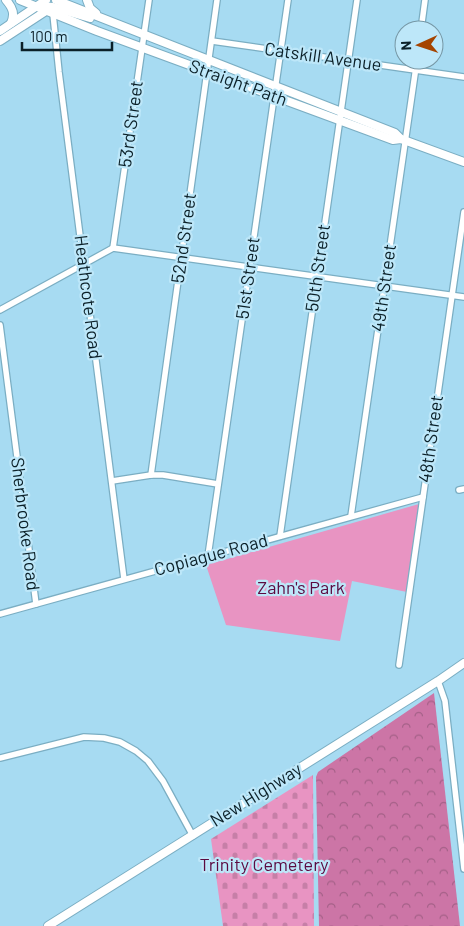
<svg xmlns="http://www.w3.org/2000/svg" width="464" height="926" font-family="Barlow,sans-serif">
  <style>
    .green { fill: #e894c2 }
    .forest { fill: url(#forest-crowns) }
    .cemetery { fill: url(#cemetery-stones) }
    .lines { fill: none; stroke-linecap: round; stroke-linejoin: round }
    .street-casing { stroke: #7baec3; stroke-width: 8 }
    .secondary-casing { stroke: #7baec3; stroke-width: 10 }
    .street { stroke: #fff; stroke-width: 5.5 }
    .secondary { stroke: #fff; stroke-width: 8 }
    .labels { text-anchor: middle; stroke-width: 4.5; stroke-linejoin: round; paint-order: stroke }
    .street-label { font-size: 18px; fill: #0b2028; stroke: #bde7f9 }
    .park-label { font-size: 18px; fill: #5b0a40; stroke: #bde7f9 }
  </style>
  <defs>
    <pattern id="forest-crowns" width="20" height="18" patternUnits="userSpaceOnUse" patternTransform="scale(1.25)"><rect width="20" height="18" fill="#cc75a6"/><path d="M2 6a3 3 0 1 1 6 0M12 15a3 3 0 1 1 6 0" fill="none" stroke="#a46087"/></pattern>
    <pattern id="cemetery-stones" width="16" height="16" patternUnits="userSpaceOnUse" patternTransform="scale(1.25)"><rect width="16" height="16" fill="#e894c2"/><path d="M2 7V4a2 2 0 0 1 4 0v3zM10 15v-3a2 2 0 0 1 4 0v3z" fill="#c67fa7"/></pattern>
  </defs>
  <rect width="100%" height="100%" fill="#a7dbf2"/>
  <!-- green -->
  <path class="green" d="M 419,504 L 407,592 L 352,581 L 340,641 L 226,625 L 206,565 Z"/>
  <!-- forest -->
  <path class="forest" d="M 434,693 L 460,926 L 319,926 L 316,777 L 318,772 Z"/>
  <!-- cemetery -->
  <path class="cemetery" d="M 313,775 L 314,926 L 223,926 L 211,839 Z"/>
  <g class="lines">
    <defs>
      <g id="street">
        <path d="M 53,14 L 59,72 L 124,579"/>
        <path d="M 421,30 L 425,0"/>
        <path d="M 212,41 L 464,77"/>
        <path d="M 113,248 L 149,0"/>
        <path d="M 0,310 L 113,248 L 464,297"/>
        <path d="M 0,325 L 36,604"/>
        <path d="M 151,475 L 217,0"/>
        <path d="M 112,481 L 151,475 L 163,475 L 218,484"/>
        <path d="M 459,490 L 464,489"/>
        <path d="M 351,516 L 417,60"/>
        <path d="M 280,536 L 357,0"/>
        <path d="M 208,556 L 288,0"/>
        <path d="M 0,614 L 423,497"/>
        <path d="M 399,665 L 464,212"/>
        <path d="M 438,681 L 445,701 L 464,869"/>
        <path d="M 0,758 L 84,737 L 104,738 L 120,742 L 136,751 L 148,761 L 163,781 L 193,836"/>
      </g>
      <g id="secondary">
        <path d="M 6,0 C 13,8 15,14 11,23"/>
        <path d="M 20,0 L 97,31 L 393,140 L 401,139 L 464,162"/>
        <path d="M 56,0 L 395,133 L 401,139"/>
        <path d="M 87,0 L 90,8 L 96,13"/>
        <path d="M 41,6 L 53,7 L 90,18"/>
        <path d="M 0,31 L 46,0"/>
        <path d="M 0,41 L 49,9"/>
        <path d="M 48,926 L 438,681 L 464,663"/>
      </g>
    </defs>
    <!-- street casing -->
    <use href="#street" class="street-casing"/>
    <!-- secondary casing -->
    <use href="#secondary" class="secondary-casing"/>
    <!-- street -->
    <use href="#street" class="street"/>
    <!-- secondary -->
    <use href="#secondary" class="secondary"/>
  </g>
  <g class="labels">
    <!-- street labels -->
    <g class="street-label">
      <text transform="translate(323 57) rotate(8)" y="6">Catskill Avenue</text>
      <text transform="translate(238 83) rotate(20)" y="6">Straight Path</text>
      <text transform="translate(131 124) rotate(-82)" y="6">53rd Street</text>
      <text transform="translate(184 238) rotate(-82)" y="6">52nd Street</text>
      <text transform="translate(318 268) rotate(-82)" y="6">50th Street</text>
      <text transform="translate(248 278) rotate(-82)" y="6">51st Street</text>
      <text transform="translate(384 288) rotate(-82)" y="6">49th Street</text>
      <text transform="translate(88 297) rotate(83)" y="6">Heathcote Road</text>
      <text transform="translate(431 439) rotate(-82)" y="6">48th Street</text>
      <text transform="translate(25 524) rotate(83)" y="6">Sherbrooke Road</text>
      <text transform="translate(211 555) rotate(-15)" y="6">Copiague Road</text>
      <text transform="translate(256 795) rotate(-32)" y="6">New Highway</text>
    </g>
    <!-- park labels -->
    <g class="park-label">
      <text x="301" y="594">Zahn's Park</text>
      <text x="264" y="871">Trinity Cemetery</text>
    </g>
  </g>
  <!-- north arrow -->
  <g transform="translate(419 45) rotate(267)"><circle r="24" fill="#bde7f9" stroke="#7697a5"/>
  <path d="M0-4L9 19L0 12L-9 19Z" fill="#a54400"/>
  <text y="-8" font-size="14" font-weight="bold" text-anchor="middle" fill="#0b2028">N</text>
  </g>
  <!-- scale -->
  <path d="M22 42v8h90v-8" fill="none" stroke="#0b2028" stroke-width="2.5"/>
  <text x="30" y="42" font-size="15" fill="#0b2028" stroke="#bde7f9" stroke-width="4" paint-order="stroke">100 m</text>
</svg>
